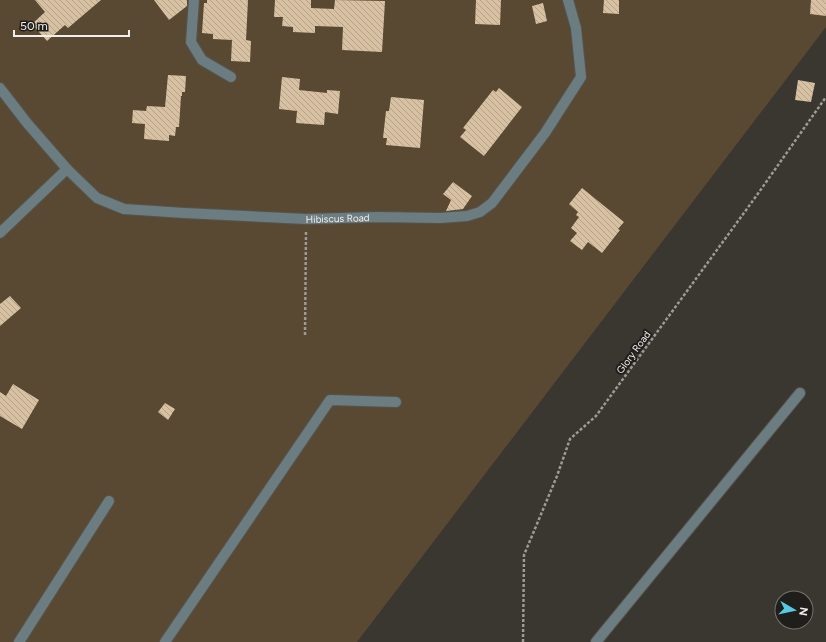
<svg xmlns="http://www.w3.org/2000/svg" width="826" height="642" font-family="Figtree,sans-serif">
  <style>
    .green { fill: #594932 }
    .building { fill: url(#building-back-hatch) }
    .lines { fill: none; stroke-linecap: round; stroke-linejoin: round }
    .minor-casing { stroke: #57544e; stroke-width: 12 }
    .path { stroke: #9e9a95; stroke-width: 2.5; stroke-dasharray: 3 2; stroke-linecap: butt }
    .minor { stroke: #6b7d81; stroke-width: 10 }
    .labels { text-anchor: middle; stroke-width: 4; stroke-linejoin: round; paint-order: stroke }
    .street-label { font-size: 10px; fill: #f2efeb; stroke: #201e1b }
  </style>
  <defs>
    <pattern id="building-back-hatch" width="6" height="6" patternUnits="userSpaceOnUse"><rect width="6" height="6" fill="#d8c1a2"/><path d="M-1 5l2 2M0 0l6 6M5-1l2 2" fill="none" stroke="#b4a38b"/></pattern>
  </defs>
  <rect width="100%" height="100%" fill="#3a3630"/>
  <!-- green -->
  <path class="green" d="M 0,0 L 826,0 L 826,27 L 357,642 L 0,642 Z"/>
  <!-- building -->
  <g class="building">
    <path d="M 35,0 L 101,0 L 68,28 L 65,25 L 47,41 L 32,24 L 45,12 Z"/>
    <path d="M 154,0 L 187,0 L 187,6 L 169,20 Z"/>
    <path d="M 207,0 L 248,0 L 246,40 L 251,41 L 250,62 L 231,61 L 232,40 L 213,39 L 213,34 L 202,33 L 204,3 L 207,3 Z"/>
    <path d="M 275,0 L 311,0 L 311,8 L 334,9 L 335,0 L 385,1 L 382,52 L 342,50 L 343,27 L 315,26 L 315,33 L 293,32 L 293,27 L 282,26 L 283,17 L 274,17 Z"/>
    <path d="M 476,0 L 501,0 L 500,25 L 475,24 Z"/>
    <path d="M 604,0 L 619,0 L 619,14 L 603,13 Z"/>
    <path d="M 811,0 L 826,0 L 826,16 L 810,14 Z"/>
    <path d="M 543,3 L 547,21 L 536,24 L 532,6 Z"/>
    <path d="M 168,75 L 186,76 L 185,92 L 182,92 L 182,96 L 181,96 L 179,127 L 176,127 L 175,136 L 169,135 L 169,141 L 144,139 L 145,124 L 132,123 L 133,110 L 146,111 L 147,106 L 165,107 Z"/>
    <path d="M 282,77 L 300,79 L 299,90 L 327,93 L 327,90 L 340,91 L 338,114 L 325,112 L 324,125 L 296,123 L 297,111 L 279,109 Z"/>
    <path d="M 798,80 L 815,83 L 811,102 L 795,100 Z"/>
    <path d="M 499,88 L 522,107 L 484,156 L 460,137 L 466,130 L 463,128 L 493,90 L 496,92 Z"/>
    <path d="M 391,97 L 424,100 L 420,148 L 386,145 L 387,138 L 383,138 L 386,111 L 389,111 Z"/>
    <path d="M 453,182 L 472,196 L 463,209 L 446,211 L 451,200 L 443,194 Z"/>
    <path d="M 582,188 L 624,222 L 618,229 L 620,230 L 602,253 L 588,242 L 582,250 L 570,241 L 577,233 L 571,228 L 579,217 L 576,215 L 578,212 L 569,204 Z"/>
    <path d="M 10,296 L 21,308 L 0,326 L 0,304 Z"/>
    <path d="M 13,384 L 39,400 L 22,429 L 0,416 L 0,392 L 6,396 Z"/>
    <path d="M 165,403 L 175,409 L 168,420 L 158,412 Z"/>
  </g>
  <g class="lines">
    <defs>
      <g id="minor">
        <path d="M 194,0 L 191,42 L 202,60 L 231,77"/>
        <path id="s1" d="M 0,88 L 27,123 L 67,169 L 97,198 L 124,209 L 184,213 L 306,219 L 377,217 L 440,218 L 467,216 L 480,212 L 492,203 L 545,133 L 581,77 L 576,28 L 568,0"/>
        <path d="M 0,233 L 67,169"/>
        <path d="M 19,642 L 109,501"/>
        <path d="M 165,642 L 330,400 L 396,402"/>
        <path d="M 596,642 L 800,393"/>
      </g>
    </defs>
    <!-- minor casing -->
    <use href="#minor" class="minor-casing"/>
    <!-- path -->
    <g class="path">
      <path d="M 305,335 L 306,231"/>
      <path d="M 523,642 L 524,555 L 557,476 L 570,439 L 596,416 L 757,195 L 826,97"/>
    </g>
    <!-- minor -->
    <use href="#minor" class="minor"/>
  </g>
  <g class="labels">
    <!-- street labels -->
    <g class="street-label">
      <text dy="4" stroke="none"><textPath href="#s1" startOffset="390">Hibiscus Road</textPath></text>
      <text transform="translate(633 352) rotate(-54)" y="4">Glory Road</text>
    </g>
  </g>
  <!-- north arrow -->
  <g transform="translate(794 610) rotate(99)"><circle r="19" fill="#201e1b" stroke="#74726e"/>
  <path d="M0-3L7 15L0 10L-7 15Z" fill="#58c9e3"/>
  <text y="-6" font-size="11" font-weight="bold" text-anchor="middle" fill="#f2efeb">N</text>
  </g>
  <!-- scale -->
  <path d="M14 30v6h115v-6" fill="none" stroke="#f2efeb" stroke-width="2"/>
  <text x="20" y="30" font-size="12" fill="#f2efeb" stroke="#201e1b" stroke-width="3" paint-order="stroke">50 m</text>
</svg>
